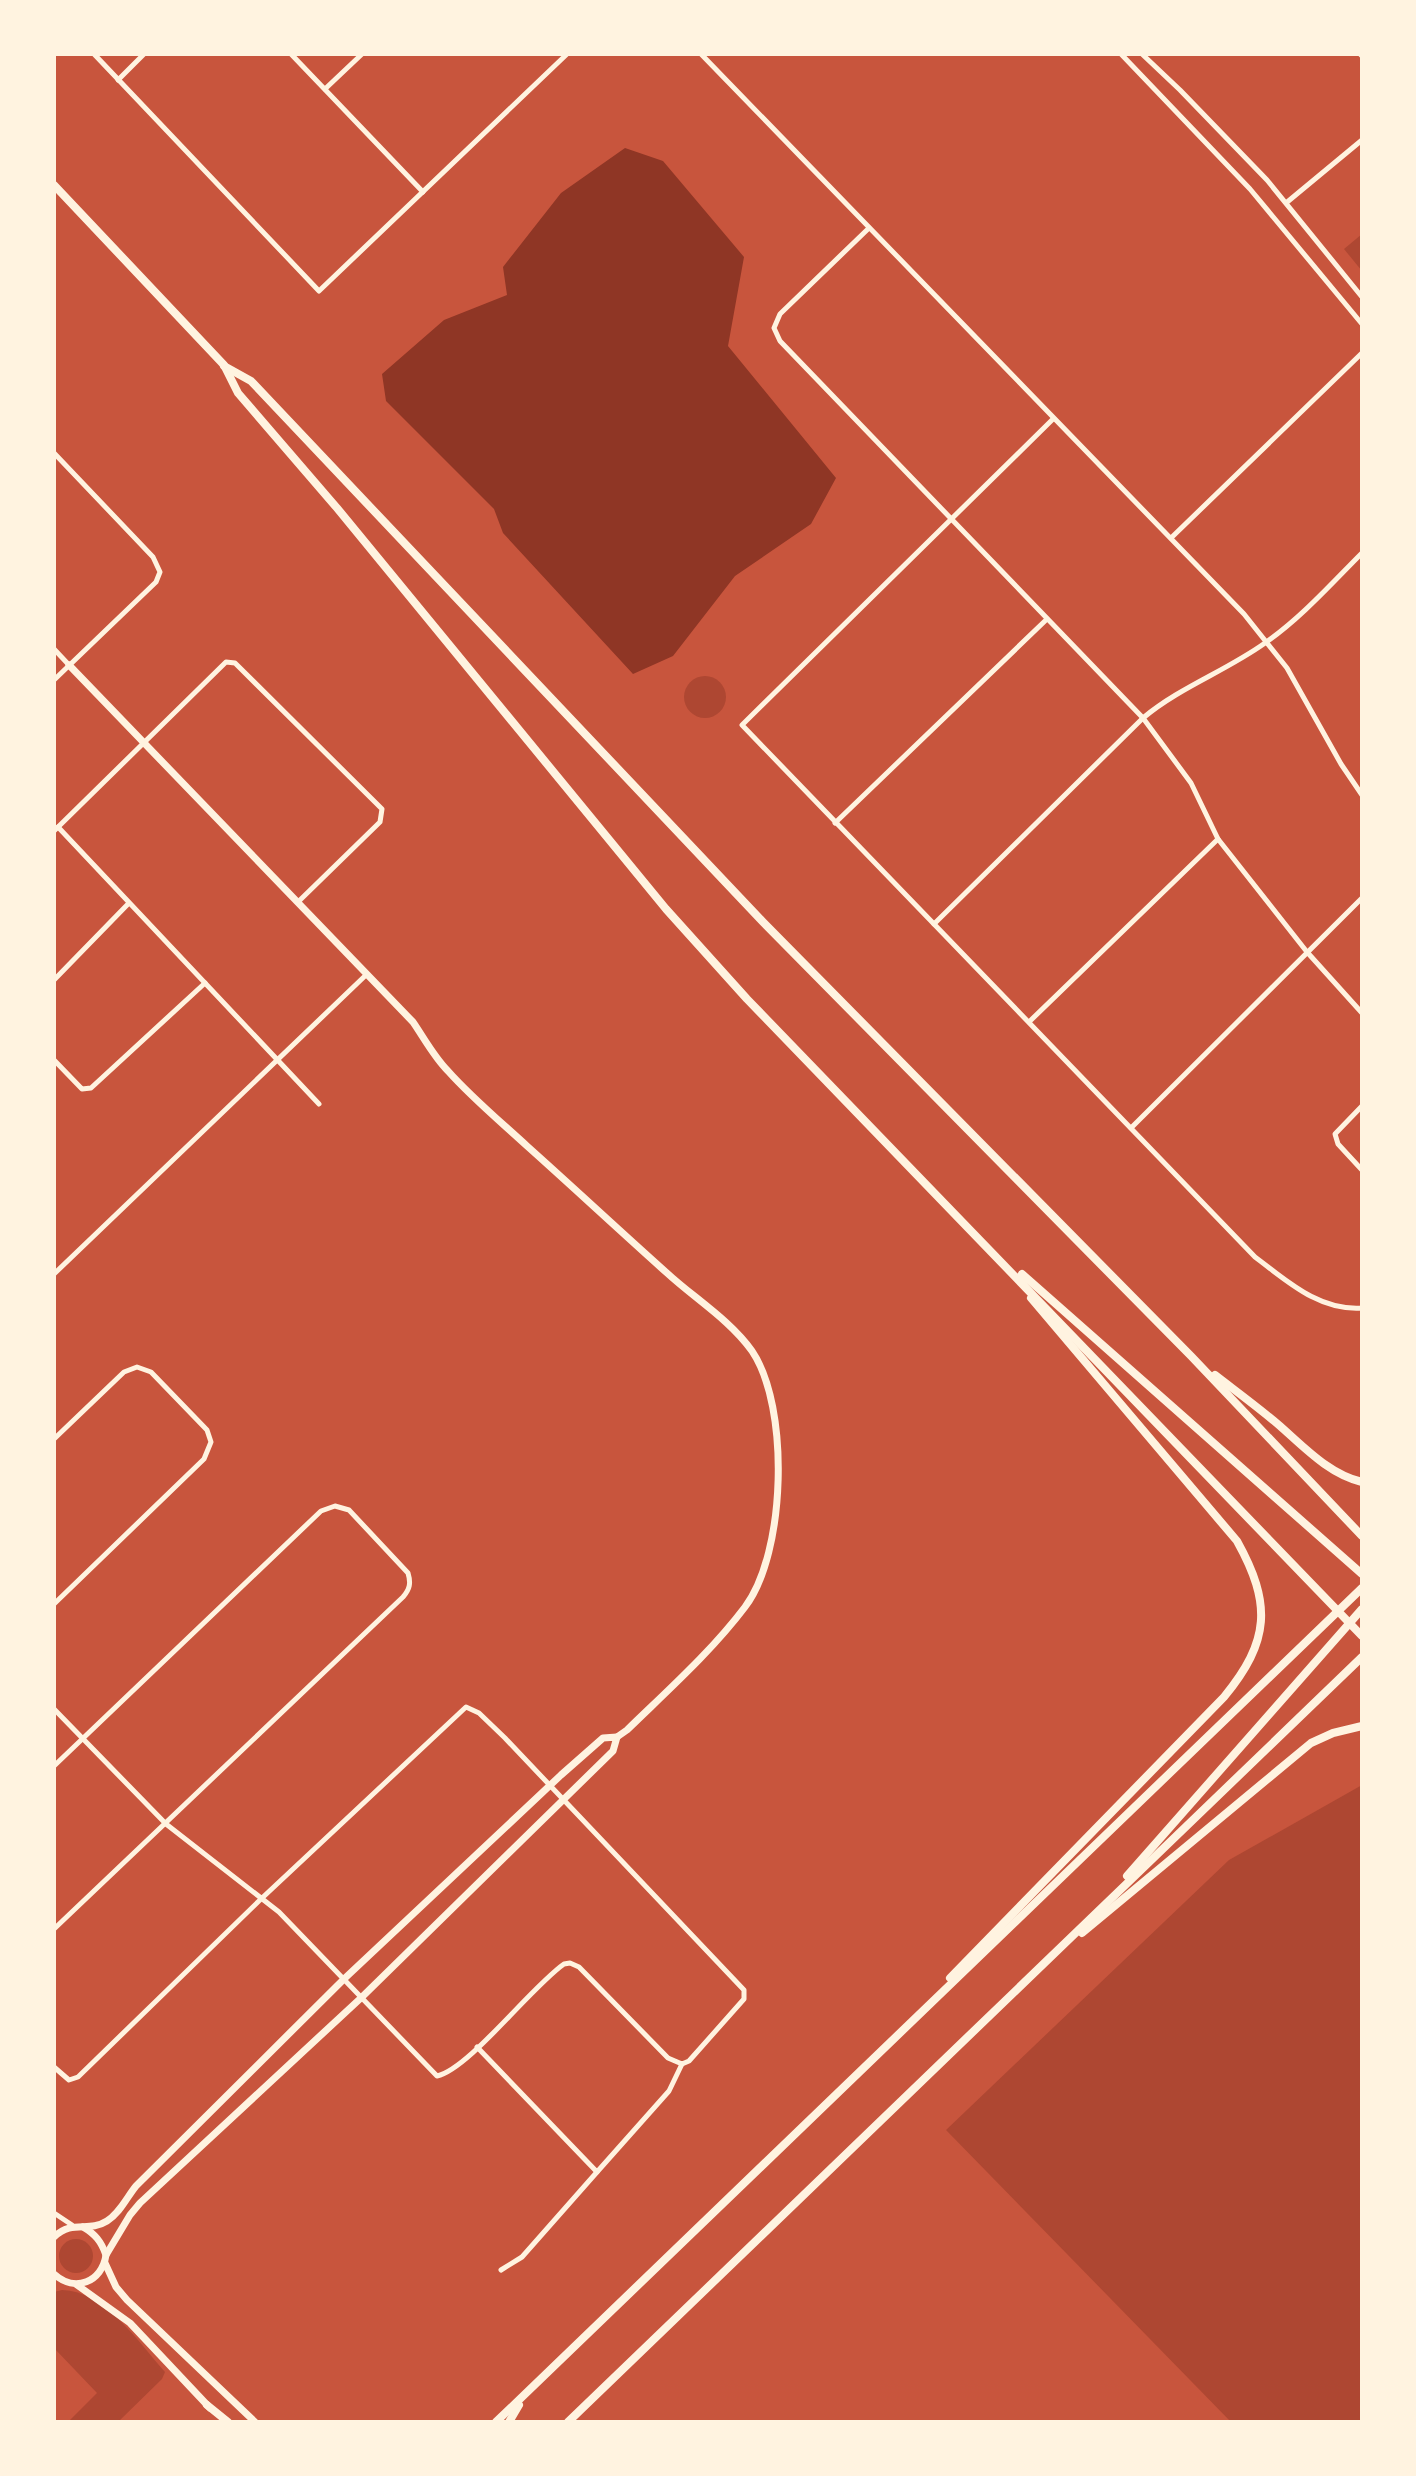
<svg xmlns="http://www.w3.org/2000/svg" width="1416" height="2476" font-family="Rubik,sans-serif">
  <style>
    .green { fill: #ae4732 }
    .water { fill: #8f3625 }
    .lines { fill: none; stroke-linecap: round; stroke-linejoin: round }
    .minor { stroke: #fff3e0; stroke-width: 5 }
    .tertiary { stroke: #fff3e0; stroke-width: 7 }
    .primary { stroke: #fff3e0; stroke-width: 8 }
  </style>
  <rect width="100%" height="100%" fill="#c8553d"/>
  <!-- green -->
  <g class="green">
    <path d="M 1362,234 L 1362,271 L 1344,249 Z"/>
    <circle cx="705" cy="697" r="21"/>
    <path d="M 1362,1785 L 1362,2422 L 1231,2422 L 946,2130 L 1229,1860 Z"/>
    <circle cx="76" cy="2256" r="17"/>
    <path d="M 62,2290 C 105,2291 139,2343 165,2372 L 162,2379 L 118,2422 L 68,2422 L 97,2393 L 54,2348 L 54,2292 Z"/>
  </g>
  <!-- water -->
  <path class="water" d="M 625,148 L 663,161 L 744,257 L 728,346 L 836,478 L 811,524 L 735,576 L 673,656 L 633,674 L 503,533 L 494,509 L 386,401 L 382,374 L 444,320 L 507,295 L 503,267 L 561,193 Z"/>
  <g class="lines">
    <!-- minor -->
    <g class="minor">
      <path d="M 94,54 L 319,291 L 567,54"/>
      <path d="M 291,54 L 423,192"/>
      <path d="M 701,54 L 1244,614 L 1287,668 L 1341,764 L 1362,795"/>
      <path d="M 1121,54 L 1250,189 L 1362,324"/>
      <path d="M 1142,54 L 1180,90 L 1267,180 L 1362,297"/>
      <path d="M 1360,54 L 1362,56"/>
      <path d="M 118,80 L 144,54"/>
      <path d="M 325,89 L 362,54"/>
      <path d="M 1286,203 L 1362,140"/>
      <path d="M 869,228 L 780,314 L 774,328 L 780,341 L 1143,718 L 1191,783 L 1218,839 L 1307,952 L 1362,1013"/>
      <path d="M 1053,419 L 742,725 L 1255,1257 C 1287,1281 1319,1311 1362,1308"/>
      <path d="M 54,453 L 153,557 L 160,572 L 156,582 L 54,680"/>
      <path d="M 1171,538 L 1362,353"/>
      <path d="M 54,649 L 69,665"/>
      <path d="M 835,823 L 1047,619"/>
      <path d="M 58,827 L 319,1104"/>
      <path d="M 54,831 L 226,662 L 235,663 L 382,809 L 380,822 L 298,902"/>
      <path d="M 934,924 L 1143,718 C 1180,687 1226,671 1265,643 C 1301,618 1331,584 1362,553"/>
      <path d="M 54,980 L 129,903"/>
      <path d="M 1030,1021 L 1218,839"/>
      <path d="M 54,1060 L 82,1089 L 91,1088 L 205,983"/>
      <path d="M 1362,1106 L 1335,1134 L 1338,1144 L 1362,1170"/>
      <path d="M 1131,1128 L 1362,898"/>
      <path d="M 54,1274 L 367,974"/>
      <path d="M 54,1439 L 124,1372 L 137,1367 L 151,1372 L 207,1430 L 211,1442 L 204,1459 L 54,1604"/>
      <path d="M 54,1709 L 166,1824 L 279,1912 L 437,2076 C 469,2069 531,1987 564,1964 L 570,1963 L 579,1967 L 668,2058 L 682,2064 L 689,2061 L 744,1999 L 744,1990 L 505,1738 L 479,1713 L 466,1707 L 261,1899 L 78,2077 L 69,2080 L 54,2067"/>
      <path d="M 54,1766 L 321,1511 L 335,1506 L 349,1510 L 408,1573 C 411,1583 410,1589 403,1597 L 54,1929"/>
      <path d="M 477,2047 L 597,2172 L 669,2091 L 682,2064"/>
      <path d="M 54,2213 L 72,2225"/>
      <path d="M 501,2270 L 522,2257 L 597,2172"/>
    </g>
    <!-- tertiary -->
    <g class="tertiary">
      <path d="M 69,665 L 413,1022 C 424,1038 434,1057 448,1071 C 472,1098 501,1122 527,1146 C 574,1188 620,1231 667,1273 C 694,1298 730,1320 752,1351 C 790,1407 786,1553 745,1607 C 711,1652 667,1691 627,1730 L 617,1737"/>
      <path d="M 54,2237 C 73,2219 88,2233 107,2221 C 120,2213 127,2197 136,2186 L 344,1979 L 561,1775 L 603,1738 L 617,1737 L 613,1751 L 362,1997 L 140,2203 L 130,2215 L 106,2255"/>
      <path d="M 105,2263 L 116,2287 L 127,2300 L 255,2422"/>
      <path d="M 54,2274 C 75,2293 102,2282 106,2255 C 101,2241 95,2234 83,2227"/>
      <path d="M 77,2285 L 130,2323 L 210,2408"/>
    </g>
    <!-- primary -->
    <g class="primary">
      <path d="M 54,185 L 224,365 L 238,393 L 337,508 L 666,909 L 747,999 L 1362,1636"/>
      <path d="M 224,366 L 251,381 L 763,922 L 1191,1356 L 1362,1536"/>
      <path d="M 1022,1274 L 1362,1574"/>
      <path d="M 1215,1375 C 1237,1392 1259,1408 1280,1426 C 1305,1448 1329,1474 1362,1482"/>
      <path d="M 1127,1876 L 1362,1609"/>
      <path d="M 1082,1933 L 1311,1743 L 1333,1733 L 1362,1726"/>
      <path d="M 950,1978 L 1224,1697 C 1270,1641 1272,1604 1237,1541 L 1031,1298"/>
      <path d="M 207,2405 L 228,2422"/>
      <path d="M 496,2422 L 1362,1588"/>
      <path d="M 509,2422 L 519,2405"/>
      <path d="M 568,2422 L 1362,1657"/>
    </g>
  </g>
  <!-- border -->
  <rect width="1416" height="2476" fill="none" stroke="#fff3e0" stroke-width="112"/>
</svg>
